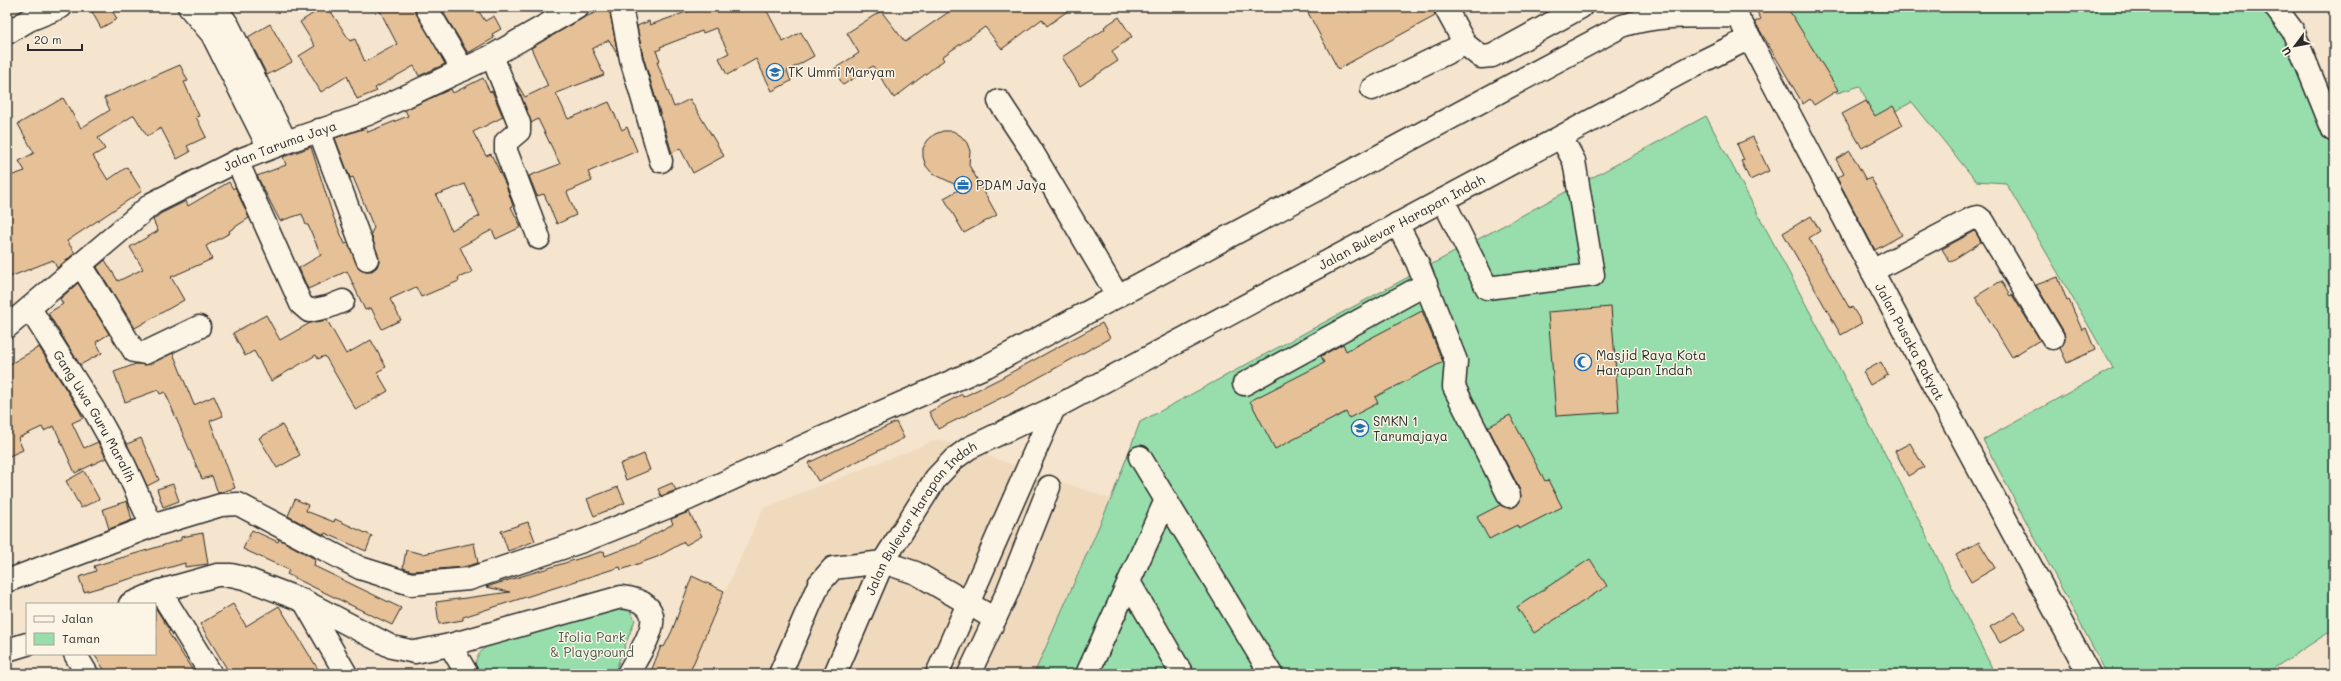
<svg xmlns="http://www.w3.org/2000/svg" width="2341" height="681" font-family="Mali,sans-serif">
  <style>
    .built { fill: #f0dabe }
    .green { fill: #97deac; stroke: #61846c }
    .building { fill: #e6c197; stroke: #2b2b2b; fill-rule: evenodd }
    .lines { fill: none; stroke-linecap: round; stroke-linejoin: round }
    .minor-casing { stroke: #2b2b2b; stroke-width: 25 }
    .major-casing { stroke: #2b2b2b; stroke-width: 25 }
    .minor { stroke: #fcf5e5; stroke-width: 22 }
    .major { stroke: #fcf5e5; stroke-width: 22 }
    .labels { text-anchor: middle; stroke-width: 3; stroke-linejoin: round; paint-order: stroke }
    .poi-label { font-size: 13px; fill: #2b2b2b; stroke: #fcf5e5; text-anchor: start }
    .street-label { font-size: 13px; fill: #2b2b2b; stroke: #fcf5e5 }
    .park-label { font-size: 13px; fill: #46584b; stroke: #fcf5e5 }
  </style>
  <rect width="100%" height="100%" fill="#f5e5ce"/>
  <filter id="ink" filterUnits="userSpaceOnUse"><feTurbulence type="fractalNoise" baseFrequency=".025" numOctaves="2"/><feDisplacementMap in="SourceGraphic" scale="8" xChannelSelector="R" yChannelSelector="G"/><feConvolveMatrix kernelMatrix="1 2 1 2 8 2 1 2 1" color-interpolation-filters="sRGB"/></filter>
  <g filter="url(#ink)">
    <!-- built -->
    <path class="built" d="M 939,439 L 1111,499 L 1034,674 L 688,674 L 763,508 Z"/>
    <!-- green -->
    <g class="green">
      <path d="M 1778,7 L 2287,7 L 2334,110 L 2334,629 L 2265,674 L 2107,674 L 1983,440 L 2113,368 L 2006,183 L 1976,181 L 1912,102 L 1876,122 L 1860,86 L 1837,93 Z"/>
      <path d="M 1706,116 L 1901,484 L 1995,674 L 1034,674 L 1111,499 L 1140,422 Z"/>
      <path d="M 629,609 L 635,620 L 614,674 L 478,674 C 470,659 483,648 494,641 L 608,610 Z"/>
    </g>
    <!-- building -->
    <g class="building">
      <path d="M 101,7 L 110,7 L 117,19 L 101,28 L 92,12 Z"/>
      <path d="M 323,7 L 328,7 L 350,41 L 355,39 L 365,62 L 397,44 L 378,7 L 414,7 L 445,64 L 419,76 L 414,66 L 375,88 L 377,91 L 357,99 L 347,76 L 321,92 L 299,56 L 315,46 L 300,22 Z"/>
      <path d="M 440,7 L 476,7 L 485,21 L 494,16 L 501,29 L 492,34 L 494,38 L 468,53 Z"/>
      <path d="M 609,7 L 618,56 L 609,40 L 592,49 L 604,75 L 556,93 L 568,119 L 609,102 L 622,130 L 627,127 L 637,151 L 588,172 L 592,181 L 567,192 L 576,215 L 557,224 L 544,194 L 537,196 L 529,176 L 560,164 L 538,119 L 531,123 L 516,82 L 525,97 L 548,86 L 531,48 L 585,17 Z"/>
      <path d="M 700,7 L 765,7 L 783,42 L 801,32 L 814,56 L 787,71 L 791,81 L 772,91 L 756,59 L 727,75 L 719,58 L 729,53 L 716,28 L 703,33 L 702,31 L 660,47 L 661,49 L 656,51 L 660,60 L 657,62 L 674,107 L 690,99 L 724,156 L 693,173 L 680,148 L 672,153 L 643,56 L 637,26 L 649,21 L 650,25 Z"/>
      <path d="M 956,7 L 1073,7 L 1047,26 L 1042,19 L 1002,49 L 985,27 L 942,57 L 944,60 L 894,98 L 873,66 L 843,85 L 834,69 L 859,53 L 847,33 L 881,11 L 905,42 Z"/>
      <path d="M 1305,7 L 1344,7 L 1348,13 L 1358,7 L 1433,7 L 1435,16 L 1338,69 Z"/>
      <path d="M 1754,7 L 1787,7 L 1838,90 L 1814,105 L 1810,99 L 1803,104 L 1755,22 L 1761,19 Z"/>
      <path d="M 1119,17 L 1132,37 L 1112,51 L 1118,61 L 1080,86 L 1062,57 L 1105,29 L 1104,27 Z"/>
      <path d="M 270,24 L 292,62 L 267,75 L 248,37 Z"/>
      <path d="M 180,65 L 188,81 L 184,82 L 199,116 L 196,117 L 206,137 L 187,146 L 190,152 L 177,159 L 161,128 L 147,136 L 134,115 L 98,138 L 105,149 L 93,156 L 108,180 L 127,167 L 142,191 L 67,241 L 75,253 L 57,268 L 53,260 L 7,278 L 7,177 L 25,171 L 19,161 L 34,153 L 18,124 L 63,98 L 81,128 L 110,110 L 104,98 Z"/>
      <path d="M 483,78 L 490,92 L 492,91 L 503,117 L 473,132 L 486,156 L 491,154 L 506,185 L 513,206 L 511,207 L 521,227 L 496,239 L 492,230 L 460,247 L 472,272 L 458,278 L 459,281 L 421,297 L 416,287 L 390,299 L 401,320 L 382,329 L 371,308 L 365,310 L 347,271 L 308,289 L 299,268 L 321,255 L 308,225 L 306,225 L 302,214 L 280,221 L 257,176 L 286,165 L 283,157 L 311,147 L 333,216 L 345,244 L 348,243 L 359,268 L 365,271 L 372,271 L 377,267 L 379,261 L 371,233 L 374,228 L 353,177 L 350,178 L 335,138 L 366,128 L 368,132 L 408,116 L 405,110 L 451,89 L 453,93 ZM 465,184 L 480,216 L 451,230 L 436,195 Z"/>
      <path d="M 1866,101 L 1875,116 L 1893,106 L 1903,125 L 1862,148 L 1842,114 Z"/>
      <path d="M 943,131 L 953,131 L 961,136 L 967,143 L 970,151 L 969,165 L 997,215 L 964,233 L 944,198 L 962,188 L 932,173 L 926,166 L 923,157 L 923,148 L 928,140 L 935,134 Z"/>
      <path d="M 1753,137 L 1769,171 L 1750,180 L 1741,161 L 1744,160 L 1737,144 Z"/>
      <path d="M 1850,151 L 1866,180 L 1871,178 L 1902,235 L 1875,250 L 1837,178 L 1844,174 L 1836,159 Z"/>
      <path d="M 229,182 L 233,189 L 235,187 L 249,218 L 229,231 L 230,233 L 206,246 L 212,259 L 171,277 L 184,300 L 135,328 L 97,267 L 105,260 L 118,281 L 143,269 L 130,247 L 158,231 L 153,220 L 160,214 L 186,201 L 188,206 Z"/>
      <path d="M 1811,216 L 1820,231 L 1809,238 L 1850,309 L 1852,307 L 1862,323 L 1841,335 L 1783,233 Z"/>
      <path d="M 1975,231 L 1981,242 L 1950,262 L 1942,249 Z"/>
      <path d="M 2058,277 L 2067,301 L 2069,300 L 2082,330 L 2086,328 L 2095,350 L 2067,363 L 2060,348 L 2065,338 L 2064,332 L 2036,285 Z"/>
      <path d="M 2001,281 L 2010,296 L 2012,295 L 2040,340 L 2012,357 L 1975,297 Z"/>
      <path d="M 78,283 L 109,334 L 96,342 L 102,353 L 80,365 L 48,313 L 63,304 L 60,299 Z"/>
      <path d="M 1611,307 L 1619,412 L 1556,416 L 1548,312 Z"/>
      <path d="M 1422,311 L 1443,362 L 1375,397 L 1378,403 L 1349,418 L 1346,412 L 1275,449 L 1250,401 L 1324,363 L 1321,356 L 1343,344 L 1346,351 Z"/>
      <path d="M 266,315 L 280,340 L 310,323 L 327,320 L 346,354 L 371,340 L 386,367 L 377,372 L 388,391 L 356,410 L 325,356 L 318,359 L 316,355 L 271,381 L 254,351 L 245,356 L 233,333 Z"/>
      <path d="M 1102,323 L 1110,338 L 1009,394 L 938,429 L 929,412 L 962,394 L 963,397 L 999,379 Z"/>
      <path d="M 39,347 L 79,410 L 83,418 L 72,423 L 84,448 L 98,442 L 106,458 L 75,473 L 54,426 L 44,431 L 42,427 L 18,438 L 23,450 L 7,457 L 7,366 Z"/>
      <path d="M 173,353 L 194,405 L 214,396 L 223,416 L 210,421 L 235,488 L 218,493 L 212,476 L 202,479 L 165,392 L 160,394 L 158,390 L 125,402 L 114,372 L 136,364 L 150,364 Z"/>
      <path d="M 1881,362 L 1888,375 L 1870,385 L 1863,372 Z"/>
      <path d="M 1510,415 L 1545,481 L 1548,480 L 1562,507 L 1519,529 L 1517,525 L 1489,539 L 1477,517 L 1500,505 L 1508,508 L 1514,507 L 1519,503 L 1521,497 L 1520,490 L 1488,427 Z"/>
      <path d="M 896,422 L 904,438 L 818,481 L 808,463 Z"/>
      <path d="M 282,425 L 300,455 L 277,468 L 259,438 Z"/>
      <path d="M 141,438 L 159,480 L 147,486 L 127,444 Z"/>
      <path d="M 1910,443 L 1924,467 L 1908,476 L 1895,451 Z"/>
      <path d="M 644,454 L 650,470 L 626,480 L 620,464 Z"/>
      <path d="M 84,471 L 99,499 L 81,508 L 66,481 Z"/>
      <path d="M 672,483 L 676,490 L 661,496 L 658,489 Z"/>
      <path d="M 173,484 L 179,501 L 163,507 L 157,489 Z"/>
      <path d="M 618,487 L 625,503 L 594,516 L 587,499 Z"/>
      <path d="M 295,499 L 308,505 L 306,511 L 334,522 L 335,519 L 372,536 L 366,551 L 325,533 L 324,535 L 288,516 Z"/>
      <path d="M 127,501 L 132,520 L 109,529 L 103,509 Z"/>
      <path d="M 689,512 L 702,536 L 686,545 L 684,542 L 657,557 L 621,570 L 620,567 L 463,617 L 463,620 L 439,624 L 436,602 L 510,592 L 486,587 L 604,551 L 605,556 L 636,544 L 673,524 L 671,519 Z"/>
      <path d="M 528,522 L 535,541 L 508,551 L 501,531 Z"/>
      <path d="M 252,530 L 278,542 L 279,539 L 315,559 L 314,566 L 401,608 L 392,625 L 309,585 L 287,574 L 289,570 L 243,549 Z"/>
      <path d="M 203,533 L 208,564 L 185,567 L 185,563 L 84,592 L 79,577 L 96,571 L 94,566 L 181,540 L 181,537 Z"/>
      <path d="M 1979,542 L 1995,568 L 1971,582 L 1956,555 Z"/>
      <path d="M 474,543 L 478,563 L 463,567 L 412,571 L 403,568 L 406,550 L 423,554 Z"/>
      <path d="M 1590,559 L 1607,586 L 1534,633 L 1517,607 Z"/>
      <path d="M 692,576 L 724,591 L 689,674 L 650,674 L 661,646 L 664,647 L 672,631 Z"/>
      <path d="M 233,604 L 246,626 L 279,606 L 321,674 L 230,674 L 200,624 Z"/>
      <path d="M 155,607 L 170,631 L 168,632 L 195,674 L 107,674 L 94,654 L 155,654 Z"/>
      <path d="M 2015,612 L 2025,628 L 2000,643 L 1990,627 Z"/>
    </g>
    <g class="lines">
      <defs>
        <g id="minor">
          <path d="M 189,7 L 212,34 L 269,148"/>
          <path d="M 215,7 L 228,25 L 286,142"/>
          <path d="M 426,7 L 463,70"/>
          <path d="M 621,7 L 631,59 L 661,161"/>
          <path d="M 1445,7 L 1465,44 L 1481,57 L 1492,56 L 1581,7"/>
          <path d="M 2275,7 L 2293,31 L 2333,130"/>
          <path id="s1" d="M 1743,26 L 1872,271 L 2089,674"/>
          <path d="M 7,33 L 29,20 L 61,7"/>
          <path d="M 492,56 L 519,123 L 519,131 L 506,142 L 506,151 L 539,238"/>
          <path d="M 1372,89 L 1465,44"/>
          <path d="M 999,101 L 1030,148 L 1117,295"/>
          <path d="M 319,130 L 367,259"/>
          <path d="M 237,161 L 301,304 L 309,311 L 328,307 L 343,301"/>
          <path d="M 1443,200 L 1487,288 L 1593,275 L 1574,161 L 1561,137"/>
          <path d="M 1397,224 L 1417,262 L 1456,361 L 1454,387 L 1509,496"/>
          <path d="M 81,265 L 134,351 L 145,353 L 199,327"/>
          <path d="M 1872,271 L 1973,218 L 1978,217 L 1983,221 L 2053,338"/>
          <path id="s2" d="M 30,309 L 94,410 L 124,464 L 152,526"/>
          <path d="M 1244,384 L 1426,284"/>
          <path d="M 1140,457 L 1271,674"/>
          <path d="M 7,581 L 152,526 L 221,505 L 238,504 L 360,568 L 411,584 L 469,579 L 583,541 L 688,499 L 817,440 L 987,366 L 1622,26 C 1661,13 1699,17 1738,16"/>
          <path d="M 1129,582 L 1182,674"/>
          <path d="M 160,591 L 211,674"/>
          <path d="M 304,601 L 346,674"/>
          <path d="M 130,604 L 160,591 L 217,575 L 231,575 L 244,578 L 304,601 L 392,647 L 415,652 L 450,645 L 621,597 C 677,603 644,644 628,674"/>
          <path d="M 450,645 L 467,674"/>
          <path d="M 7,650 L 27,644"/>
          <path d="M 75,654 L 87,674"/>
          <path d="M 780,674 L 819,584 L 833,568 L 883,562 L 916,573 L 995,619"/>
          <path id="s3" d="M 835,674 L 883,562 L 936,478 L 954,459 L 969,448 L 1054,408 L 1695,65 L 1750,38"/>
          <path d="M 937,674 L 1054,408"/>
          <path d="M 969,674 L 1007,593 L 1049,487"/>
          <path d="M 1087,674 L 1166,500"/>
        </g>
        <g id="major">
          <path id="s4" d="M 7,327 L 153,203 L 237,161 L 286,142 L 368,114 L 492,56 L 578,7"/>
        </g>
      </defs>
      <!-- minor casing -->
      <use href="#minor" class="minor-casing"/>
      <!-- major casing -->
      <use href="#major" class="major-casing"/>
      <!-- minor -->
      <use href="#minor" class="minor"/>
      <!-- major -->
      <use href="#major" class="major"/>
    </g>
  </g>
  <!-- icons -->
  <defs>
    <symbol id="school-ring" viewBox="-11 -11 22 22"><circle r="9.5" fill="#fcf5e5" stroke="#1f6fb2" stroke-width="1.5"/><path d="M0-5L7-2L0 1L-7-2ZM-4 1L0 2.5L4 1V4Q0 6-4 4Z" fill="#1f6fb2"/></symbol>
    <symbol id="office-ring" viewBox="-11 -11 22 22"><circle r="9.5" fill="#fcf5e5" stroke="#1f6fb2" stroke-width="1.5"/><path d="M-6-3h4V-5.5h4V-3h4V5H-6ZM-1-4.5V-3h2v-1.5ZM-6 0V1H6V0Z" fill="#1f6fb2"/></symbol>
    <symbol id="mosque-ring" viewBox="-11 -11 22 22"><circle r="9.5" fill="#fcf5e5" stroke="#1f6fb2" stroke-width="1.5"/><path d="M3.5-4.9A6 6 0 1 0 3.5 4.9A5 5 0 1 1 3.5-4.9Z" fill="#1f6fb2"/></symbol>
  </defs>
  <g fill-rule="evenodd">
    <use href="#school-ring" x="765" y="62" width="20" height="20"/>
    <use href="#office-ring" x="953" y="175" width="20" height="20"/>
    <use href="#mosque-ring" x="1573" y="352" width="20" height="20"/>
    <use href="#school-ring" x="1350" y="418" width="20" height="20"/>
  </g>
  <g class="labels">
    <!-- poi labels -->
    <g class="poi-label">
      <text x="788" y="77">TK Ummi Maryam</text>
      <text x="976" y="190">PDAM Jaya</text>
      <text x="1596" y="360">Masjid Raya Kota<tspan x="1596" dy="15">Harapan Indah</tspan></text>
      <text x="1373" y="426">SMKN 1<tspan x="1373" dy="15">Tarumajaya</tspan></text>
    </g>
    <!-- street labels -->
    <g class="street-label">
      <text dy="5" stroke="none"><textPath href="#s4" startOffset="331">Jalan Taruma Jaya</textPath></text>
      <text dy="5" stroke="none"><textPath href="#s3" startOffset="754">Jalan Bulevar Harapan Indah</textPath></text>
      <text dy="5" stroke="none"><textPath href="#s1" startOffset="357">Jalan Pusaka Rakyat</textPath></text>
      <text dy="5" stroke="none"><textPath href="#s2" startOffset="125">Gang Uwa Guru Maralih</textPath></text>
      <text dy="5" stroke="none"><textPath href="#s3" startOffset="180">Jalan Bulevar Harapan Indah</textPath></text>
    </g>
    <!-- park labels -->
    <g class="park-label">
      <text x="592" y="642">Ifolia Park<tspan x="592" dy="15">&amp; Playground</tspan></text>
    </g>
  </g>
  <!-- margin -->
  <rect width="2341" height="681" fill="none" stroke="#fcf5e5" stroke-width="24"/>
  <rect x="12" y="12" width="2317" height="657" fill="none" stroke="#2b2b2b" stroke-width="1.5" filter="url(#ink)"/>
  <!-- legend -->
  <rect x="26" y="603" width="130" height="52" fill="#fcf5e5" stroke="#a8a49b"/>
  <rect x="34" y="616" width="20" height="6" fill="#fcf5e5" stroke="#a8a49b"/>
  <text x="62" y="623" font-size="12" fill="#2b2b2b">Jalan</text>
  <rect x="34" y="633" width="20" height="12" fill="#97deac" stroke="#a8a49b"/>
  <text x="62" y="643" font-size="12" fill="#2b2b2b">Taman</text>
  <!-- north arrow -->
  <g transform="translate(2295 46) rotate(238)" stroke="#fcf5e5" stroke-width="3" paint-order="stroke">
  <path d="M0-3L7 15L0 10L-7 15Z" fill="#2b2b2b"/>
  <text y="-6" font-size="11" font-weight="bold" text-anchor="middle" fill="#2b2b2b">U</text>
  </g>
  <!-- scale -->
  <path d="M28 44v6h54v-6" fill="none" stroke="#2b2b2b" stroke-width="2"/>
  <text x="34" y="44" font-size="12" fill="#2b2b2b" stroke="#fcf5e5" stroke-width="3" paint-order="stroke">20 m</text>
</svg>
